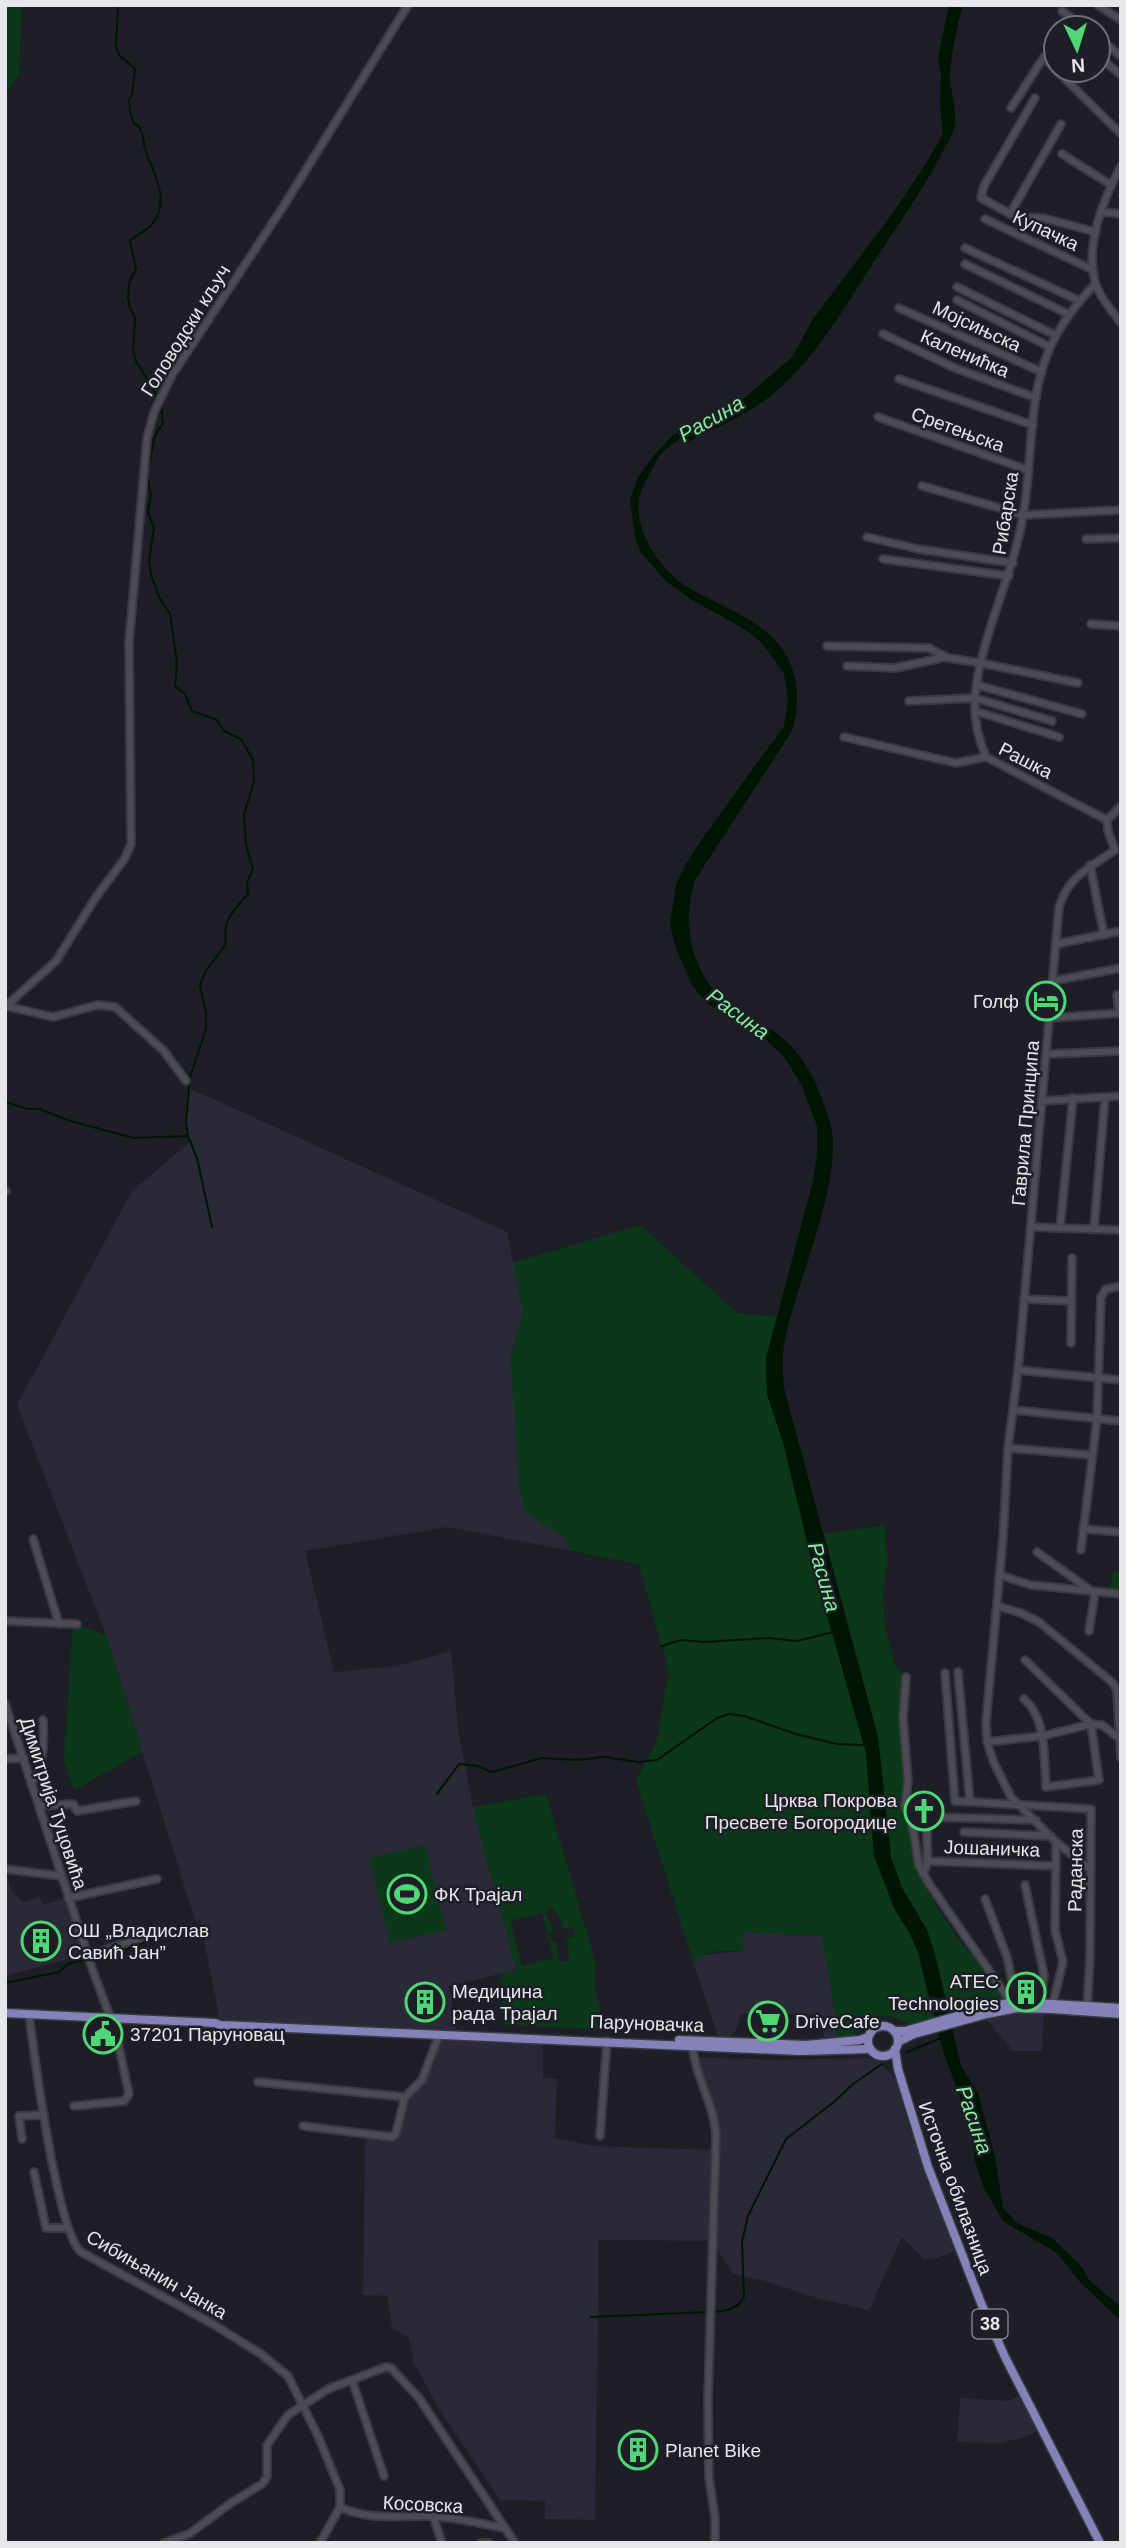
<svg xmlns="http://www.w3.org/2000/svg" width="1126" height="2548" font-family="Helvetica,sans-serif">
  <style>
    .built { fill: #292937 }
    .green { fill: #0a3818; fill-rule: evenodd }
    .water { fill: #001504 }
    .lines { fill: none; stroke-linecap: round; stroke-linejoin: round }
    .stream { stroke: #001504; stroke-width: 2 }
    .minor-casing { stroke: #393940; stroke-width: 10 }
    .major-casing { stroke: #393940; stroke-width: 11 }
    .minor { stroke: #4b4b55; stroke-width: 6 }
    .major { stroke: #8482b9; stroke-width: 8 }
    .labels { text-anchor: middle; stroke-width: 5; stroke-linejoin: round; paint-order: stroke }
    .shield { fill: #1e1e27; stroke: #aaaab1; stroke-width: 2 }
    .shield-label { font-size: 18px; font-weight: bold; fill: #e6e6ec }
    .street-label { font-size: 19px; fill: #e6e6ec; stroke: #1e1e27 }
    .poi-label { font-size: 19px; fill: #e6e6ec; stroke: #1e1e27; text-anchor: start }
    .water-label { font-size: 21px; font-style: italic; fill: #86ef9d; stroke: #1e1e27 }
  </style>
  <rect width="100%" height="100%" fill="#1e1e27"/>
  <!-- built -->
  <g class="built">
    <path d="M 189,1088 L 507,1232 L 523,1312 L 511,1357 L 525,1511 L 565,1538 L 571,1551 L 448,1527 L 305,1551 L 334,1672 L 397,1666 L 451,1651 L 459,1735 L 473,1807 L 516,1970 L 449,1986 L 457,2030 L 220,2021 L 200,1919 L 195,1920 L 106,1635 L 17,1405 L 132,1191 L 190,1142 L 186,1123 Z"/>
    <path d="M 5,1869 L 12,1892 L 23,1902 L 40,1897 L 43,1905 L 68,1898 L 87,1954 L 5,1976 Z"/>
    <path d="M 743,1932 L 822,1936 L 833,1999 L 837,2039 L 825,2040 L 822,2015 L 754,2013 L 741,2014 L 737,2029 L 726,2041 L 720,2042 L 694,1964 L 697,1958 L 704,1955 L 742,1951 Z"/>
    <path d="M 1015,2012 L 1044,2012 L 1042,2051 L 1013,2051 L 985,2018 Z"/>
    <path d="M 436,2034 L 543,2038 L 543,2078 L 557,2079 L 555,2138 L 595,2146 L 714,2150 L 711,2120 L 690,2057 L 777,2060 L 867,2058 L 879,2061 L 897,2081 L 908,2123 L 955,2251 L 937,2258 L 924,2259 L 902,2237 L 869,2310 L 820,2299 L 766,2281 L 733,2274 L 712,2241 L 599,2240 L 595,2520 L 545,2519 L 545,2501 L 500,2500 L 437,2406 L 414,2363 L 409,2338 L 392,2328 L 387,2296 L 363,2295 L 365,2140 L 391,2136 L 400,2097 L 410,2095 Z"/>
    <path d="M 1020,2394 L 1038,2431 L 1022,2438 L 1000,2443 L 957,2442 L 960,2398 L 1010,2401 Z"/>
  </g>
  <!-- green -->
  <g class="green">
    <path d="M 5,5 L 22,5 L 19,75 L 5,95 Z"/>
    <path d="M 640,1225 L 737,1313 L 777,1317 L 766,1358 L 767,1394 L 783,1442 L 811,1558 L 866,1753 L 874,1856 L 895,1910 L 909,1932 L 918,1952 L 933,2018 L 911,2024 L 886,2015 L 872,2018 L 859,2032 L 852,2036 L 837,2039 L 833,1999 L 822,1936 L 743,1932 L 743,1951 C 728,1950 702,1949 694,1964 L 636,1780 L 657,1741 L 669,1672 L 639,1564 L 571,1551 L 565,1538 L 525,1511 L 519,1489 L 511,1357 L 523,1312 L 513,1263 Z"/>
    <path d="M 885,1525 L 887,1563 L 883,1593 L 885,1626 L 896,1668 L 902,1673 L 899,1707 L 905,1780 L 902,1803 L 904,1818 L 910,1831 L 915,1870 L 940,1912 L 962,1944 L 977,1960 L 1003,1999 L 949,2013 L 939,1968 L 917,1912 L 902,1888 L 891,1857 L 878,1737 L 824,1534 Z"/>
    <path d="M 1113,1571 L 1121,1572 L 1121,1592 L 1108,1590 L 1113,1578 L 1110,1575 Z"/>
    <path d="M 73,1624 L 106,1635 L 142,1752 L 74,1790 L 64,1761 Z"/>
    <path d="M 546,1794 L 595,1961 L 594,1983 L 604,2029 L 503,2025 L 500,1974 L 516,1970 L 473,1807 ZM 553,1907 L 563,1925 L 561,1926 L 563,1929 L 573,1927 L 575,1936 L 565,1939 L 568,1942 L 569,1961 L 558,1962 L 557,1941 L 552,1942 L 549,1932 L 554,1930 L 544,1912 ZM 542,1913 L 554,1958 L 522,1966 L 510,1921 Z"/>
    <path d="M 425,1845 L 446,1930 L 390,1943 L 369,1858 Z"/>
  </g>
  <!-- water -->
  <path class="water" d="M 949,5 L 962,5 C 958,29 950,53 950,78 C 951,91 957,114 955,125 C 952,137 944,148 939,159 C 918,198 892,233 868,271 C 842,311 819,352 783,385 C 755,412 718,427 683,444 L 681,438 C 674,444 666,448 660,455 C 655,463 641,489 639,498 C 634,531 659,567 684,585 C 712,603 747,613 772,637 C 798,662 802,698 792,731 L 695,880 C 682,920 690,969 722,999 C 741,1016 768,1023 788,1043 C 803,1057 814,1078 821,1097 C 828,1113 834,1131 833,1149 C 831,1211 796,1283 784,1345 C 782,1359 783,1374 784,1388 L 878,1737 L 891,1857 L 902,1888 L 927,1930 L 934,1951 L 961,2066 L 978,2093 L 995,2157 L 1003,2208 L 1017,2223 L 1052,2238 L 1082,2267 L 1089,2280 L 1121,2307 L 1121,2321 L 1080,2282 L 1057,2253 L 1003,2221 L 983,2186 L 975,2161 L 971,2126 L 943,2051 L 918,1952 L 909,1932 L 895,1910 L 874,1856 L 866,1753 L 811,1558 L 783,1442 L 767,1394 L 766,1358 L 813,1181 L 817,1155 L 817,1126 L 802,1086 L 785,1058 L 762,1036 L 708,1004 L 693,987 L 675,946 L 670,924 L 676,885 L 686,864 L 704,836 L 784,726 L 788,700 L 784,674 L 762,643 L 743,628 L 692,600 L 667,582 L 652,565 L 641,552 L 635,537 L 630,500 L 638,477 L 655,454 L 673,435 L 738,404 L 792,357 L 813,319 L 895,210 L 925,165 L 943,134 L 940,105 L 941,76 L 938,58 Z"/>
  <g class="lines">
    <!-- stream -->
    <g class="stream">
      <path d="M 118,5 L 116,47 L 119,55 L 135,69 L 132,95 L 129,100 L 130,112 L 134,123 C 145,129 142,141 146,152 C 154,174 171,202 152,224 C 146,231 137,235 130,241 L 136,269 L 129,283 L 128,297 L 130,308 L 135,318 L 133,351 L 136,361 L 158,397"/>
      <path d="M 161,405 L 163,424 L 158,430 L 154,439 L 147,475 L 151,495 L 148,512 L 154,528 L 149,561 L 151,575 L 159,597 L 170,614 L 177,662 L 175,686 L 185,694 L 192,711 L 217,720 L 224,731 L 241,739 L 253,760 L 254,781 L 244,815 L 246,845 L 253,869 L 247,882 L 248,894 C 233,910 222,921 226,944 L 205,972 L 200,986 L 206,1013 L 206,1029 L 190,1077 L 186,1123 L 188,1136 L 197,1158 L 212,1227"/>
      <path d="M 5,1102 L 28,1109 L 40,1109 L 70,1121 L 134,1138 L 187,1136"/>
      <path d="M 662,1646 L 681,1640 L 704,1642 L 769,1638 L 797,1641 L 833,1632"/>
      <path d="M 437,1794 L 459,1764 L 478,1766 L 492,1772 L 542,1758 L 576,1760 L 605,1757 L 638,1762 L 657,1760 L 717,1718 L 729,1714 L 744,1716 L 796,1734 L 837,1744 L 863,1745"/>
      <path d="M 102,1955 L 133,1947 L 181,1926"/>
      <path d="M 5,1983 L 59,1972 L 68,1964 L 87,1959"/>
      <path d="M 907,2052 L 941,2038"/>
      <path d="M 714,2312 C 727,2311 738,2309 744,2297 L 742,2242 L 748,2216 L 786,2139 L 835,2101 L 853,2084 L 882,2064"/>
      <path d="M 591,2317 L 709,2312"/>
    </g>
    <defs>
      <g id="minor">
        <path d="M 1098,5 L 1121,20"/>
        <path d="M 1062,11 L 1085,28"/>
        <path d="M 1098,38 L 1121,56"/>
        <path d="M 1098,56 L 1121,75"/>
        <path d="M 1056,70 L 1121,134"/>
        <path d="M 1035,98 L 984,186 L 981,198 L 1016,217 L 1043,218 L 1096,232"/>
        <path d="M 1011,108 L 1044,57 L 1056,70"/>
        <path d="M 1062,154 L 1111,185"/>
        <path d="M 1121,166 C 1104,198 1085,244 1095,281 C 1098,295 1112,311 1121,323"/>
        <path d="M 1103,212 L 1121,214"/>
        <path d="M 1010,214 L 1061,124"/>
        <path d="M 985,219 L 1093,270"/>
        <path d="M 965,248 L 1080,301"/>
        <path d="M 965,264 L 1068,314"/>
        <path d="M 957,287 L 1055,335"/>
        <path d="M 957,300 L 1050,347"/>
        <path d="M 899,308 L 1042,372"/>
        <path d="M 883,334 L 955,368 L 1036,398"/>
        <path d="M 899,379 L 1033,425"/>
        <path d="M 878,417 L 1028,470"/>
        <path d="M 922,486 L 1024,515 L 1121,510"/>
        <path d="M 867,537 L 918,549 L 1013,563"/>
        <path d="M 1086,539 L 1121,538"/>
        <path d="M 883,559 L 1009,576"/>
        <path d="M 1091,624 L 1121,626"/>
        <path d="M 827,646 L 929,648 L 948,658 L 981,663 L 1078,683"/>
        <path d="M 847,666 L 895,668 L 946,657"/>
        <path d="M 977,685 L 1082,714"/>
        <path d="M 909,701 L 975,698 L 1052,721"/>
        <path d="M 975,711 L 1059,737"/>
        <path d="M 844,737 L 956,763 L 986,757 L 1107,820"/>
        <path d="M 986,757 C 978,738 974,721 975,700 C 978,642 1013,577 1023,516 C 1032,466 1028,412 1044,363 C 1055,331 1072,309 1095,284"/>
        <path d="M 1115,850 L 1108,831 L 1107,820 L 1121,806"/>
        <path d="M 1090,865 L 1104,935"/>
        <path d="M 1056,944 L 1121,931"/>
        <path d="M 1053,981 L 1121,968"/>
        <path d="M 1117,995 L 1119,1013"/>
        <path d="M 6,1006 L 53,1017 L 98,1005 L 115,1007 L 164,1051 L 186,1081"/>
        <path d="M 5,1007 L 56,961 L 96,897 L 125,858 L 131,844 L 129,642 L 147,438 L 154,412 L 172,375 L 283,207 L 408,5"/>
        <path d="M 1050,1018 L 1121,1013"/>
        <path d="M 1047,1054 L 1121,1051"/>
        <path d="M 1042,1101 L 1121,1096"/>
        <path d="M 5,1190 L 6,1191"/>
        <path d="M 1031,1227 L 1121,1230"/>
        <path d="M 1060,1228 L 1073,1098"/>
        <path d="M 1094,1229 L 1105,1097"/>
        <path d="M 1024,1299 L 1071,1301"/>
        <path d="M 1071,1343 L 1072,1258"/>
        <path d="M 1018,1370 L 1121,1380"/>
        <path d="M 1014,1410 L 1121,1421"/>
        <path d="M 1008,1448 L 1092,1455"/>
        <path d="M 1083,1529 L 1121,1532"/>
        <path d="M 33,1539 L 59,1624"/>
        <path d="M 1081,1550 L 1097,1419 L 1101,1297 L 1106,1289 L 1121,1286"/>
        <path d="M 1037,1552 L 1090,1590"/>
        <path d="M 999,1575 L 1031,1585 L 1121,1594"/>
        <path d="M 997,1606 L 1021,1613 L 1039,1622 L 1113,1683 L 1117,1691 L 1121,1758"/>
        <path d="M 5,1621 L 77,1624"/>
        <path d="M 1089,1631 L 1095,1592"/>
        <path d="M 1025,1660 L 1091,1724 L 1102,1725 L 1119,1738"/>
        <path d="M 958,1672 L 970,1802"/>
        <path d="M 945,1673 L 955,1801 L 1091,1809 L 1090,1957 L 1087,2010"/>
        <path d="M 906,1677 L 903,1718 L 908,1781 L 905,1805 L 913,1829 L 919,1866 L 930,1885 L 1006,1995 L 1009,2006"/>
        <path d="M 1024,1699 C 1047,1718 1044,1760 1046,1787 L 1099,1780 L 1091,1724"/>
        <path d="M 5,1703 L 93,1971 L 116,2033 L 129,2094 L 124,2101 L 74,2106"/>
        <path d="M 987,1742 L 1042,1736 L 1091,1724"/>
        <path d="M 5,1759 L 24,1758"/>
        <path d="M 31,1783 C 44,1769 44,1738 43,1720"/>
        <path d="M 39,1806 L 73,1804 L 77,1811 L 136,1801"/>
        <path d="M 964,1832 L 1051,1836"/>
        <path d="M 927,1861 L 1056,1866"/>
        <path d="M 5,1869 L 61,1876"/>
        <path d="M 1091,1870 L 1056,1842 L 1011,1797 L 994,1763 L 987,1742 L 986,1722 L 1003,1538 L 1008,1448 L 1018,1370 L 1059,907 C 1069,875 1090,868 1115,850"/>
        <path d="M 923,1874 C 933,1857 922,1834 930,1817 L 1036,1820"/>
        <path d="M 1025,1885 L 1044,1975 L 1041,2002"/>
        <path d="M 68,1898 L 157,1879"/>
        <path d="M 985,1899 L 1007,1957 L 1017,2004"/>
        <path d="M 88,1956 L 143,1937"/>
        <path d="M 1053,2003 L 1063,1962 L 1055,1930 L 1056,1842"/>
        <path d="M 29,2014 C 34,2054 57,2231 81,2252 L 211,2323 L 261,2354 L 288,2376 L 319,2438 L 340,2490 L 340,2507 L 320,2543"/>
        <path d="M 692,2042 C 694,2075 714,2103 716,2135 L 708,2400 L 709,2478 L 715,2517 L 715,2543"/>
        <path d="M 258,2082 L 405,2097 L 422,2080 L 439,2035"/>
        <path d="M 303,2126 L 392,2137 L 396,2133 L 405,2097"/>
        <path d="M 600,2136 L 607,2041"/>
        <path d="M 22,2139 L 19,2116 L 44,2115"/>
        <path d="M 34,2172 L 46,2228 L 67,2228"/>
        <path d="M 352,2380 L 384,2476"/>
        <path d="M 340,2507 C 369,2521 399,2515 430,2516 C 455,2517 481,2524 505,2528"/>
        <path d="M 433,2516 L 442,2543"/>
        <path d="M 164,2543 L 189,2534 L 231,2503 L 262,2484 L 267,2477 L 267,2445 L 288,2415 L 328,2389 L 386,2367 L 391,2368 L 419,2398 L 515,2543"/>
        <path d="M 481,2543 L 489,2543"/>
      </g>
      <g id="major">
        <path d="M 5,2013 L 215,2023 L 220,2025 L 800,2051 L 870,2049"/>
        <circle cx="883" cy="2041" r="15"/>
        <path d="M 895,2031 L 905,2031 L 991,2006 L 1017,2002 L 1121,2008"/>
        <path d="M 679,2040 L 806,2045 L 860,2040 L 868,2037"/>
        <path d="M 898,2042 L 914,2034 L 987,2014 L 1017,2008 L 1052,2009 L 1121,2014"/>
        <path d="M 895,2049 L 898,2069 L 928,2167 L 981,2303 L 1005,2357 L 1100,2543"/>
      </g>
    </defs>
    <!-- minor casing -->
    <use href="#minor" class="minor-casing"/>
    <!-- major casing -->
    <use href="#major" class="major-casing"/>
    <!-- minor -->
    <use href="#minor" class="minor"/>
    <!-- major -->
    <use href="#major" class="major"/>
  </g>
  <!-- icons -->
  <defs>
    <symbol id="hotel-ring" viewBox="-11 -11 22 22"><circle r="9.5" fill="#1e1e27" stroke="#4fd675" stroke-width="1.5"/><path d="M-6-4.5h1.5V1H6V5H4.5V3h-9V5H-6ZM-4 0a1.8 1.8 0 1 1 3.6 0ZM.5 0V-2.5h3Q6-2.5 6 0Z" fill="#4fd675"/></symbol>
    <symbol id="church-ring" viewBox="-11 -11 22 22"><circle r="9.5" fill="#1e1e27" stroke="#4fd675" stroke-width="1.5"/><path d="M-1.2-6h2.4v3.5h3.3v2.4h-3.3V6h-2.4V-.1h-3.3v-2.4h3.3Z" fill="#4fd675"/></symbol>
    <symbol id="stadium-ring" viewBox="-11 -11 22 22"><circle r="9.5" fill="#1e1e27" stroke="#4fd675" stroke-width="1.5"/><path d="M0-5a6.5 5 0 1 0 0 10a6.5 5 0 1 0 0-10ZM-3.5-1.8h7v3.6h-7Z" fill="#4fd675"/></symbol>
    <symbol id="building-ring" viewBox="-11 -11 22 22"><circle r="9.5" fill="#1e1e27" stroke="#4fd675" stroke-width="1.5"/><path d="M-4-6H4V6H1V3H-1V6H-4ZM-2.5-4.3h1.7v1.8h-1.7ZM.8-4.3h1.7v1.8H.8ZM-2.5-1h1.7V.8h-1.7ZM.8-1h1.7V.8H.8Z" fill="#4fd675"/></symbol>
    <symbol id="supermarket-ring" viewBox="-11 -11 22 22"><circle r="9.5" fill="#1e1e27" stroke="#4fd675" stroke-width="1.5"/><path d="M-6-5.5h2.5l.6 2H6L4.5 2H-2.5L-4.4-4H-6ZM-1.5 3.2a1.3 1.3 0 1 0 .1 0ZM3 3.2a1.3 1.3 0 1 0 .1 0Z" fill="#4fd675"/></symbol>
    <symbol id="civic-ring" viewBox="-11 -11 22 22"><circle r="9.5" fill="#1e1e27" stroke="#4fd675" stroke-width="1.5"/><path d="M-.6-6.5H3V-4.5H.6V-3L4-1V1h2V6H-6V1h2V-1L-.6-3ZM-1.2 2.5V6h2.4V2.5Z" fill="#4fd675"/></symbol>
  </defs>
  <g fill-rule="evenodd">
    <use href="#hotel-ring" x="1024" y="979" width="44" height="44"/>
    <use href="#church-ring" x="902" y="1789" width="44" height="44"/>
    <use href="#stadium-ring" x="385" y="1872" width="44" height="44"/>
    <use href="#building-ring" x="19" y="1919" width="44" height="44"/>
    <use href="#building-ring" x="1004" y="1970" width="44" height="44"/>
    <use href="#building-ring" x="403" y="1980" width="44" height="44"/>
    <use href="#supermarket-ring" x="746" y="1999" width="44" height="44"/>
    <use href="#civic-ring" x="81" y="2012" width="44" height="44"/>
    <use href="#building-ring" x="616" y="2428" width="44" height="44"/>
  </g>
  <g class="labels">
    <!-- shield labels -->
    <rect class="shield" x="972.5" y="2309.5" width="35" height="29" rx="5"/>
    <g class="shield-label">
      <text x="990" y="2330">38</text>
    </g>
    <!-- street labels -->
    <g class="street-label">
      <text transform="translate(1046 230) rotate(25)" y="7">Купачка</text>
      <text transform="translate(977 326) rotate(25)" y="7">Мојсињска</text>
      <text transform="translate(185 330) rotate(-58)" y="7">Головодски кључ</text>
      <text transform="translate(965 353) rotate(23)" y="7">Каленићка</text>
      <text transform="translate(958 429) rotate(20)" y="7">Сретењска</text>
      <text transform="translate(1005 513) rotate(-81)" y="7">Рибарска</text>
      <text transform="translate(1026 760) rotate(27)" y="7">Рашка</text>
      <text transform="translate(1025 1123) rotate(-85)" y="7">Гаврила Принципа</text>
      <text transform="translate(54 1803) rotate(72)" y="7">Димитрија Туцовића</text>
      <text transform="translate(992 1848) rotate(2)" y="7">Јошаничка</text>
      <text transform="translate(1075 1870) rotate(-89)" y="7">Раданска</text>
      <text transform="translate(647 2023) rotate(2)" y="7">Паруновачка</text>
      <text transform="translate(956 2188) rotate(70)" y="7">Источна обилазница</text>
      <text transform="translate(157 2274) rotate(30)" y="7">Сибињанин Јанка</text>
      <text transform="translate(423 2504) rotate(3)" y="7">Косовска</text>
    </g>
    <!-- poi labels -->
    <g class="poi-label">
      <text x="1019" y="1008" text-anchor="end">Голф</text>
      <text x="897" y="1807" text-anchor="end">Црква Покрова<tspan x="897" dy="22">Пресвете Богородице</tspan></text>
      <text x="434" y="1901">ФК Трајал</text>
      <text x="68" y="1937">ОШ „Владислав<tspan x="68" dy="22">Савић Јан”</tspan></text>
      <text x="999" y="1988" text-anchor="end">ATEC<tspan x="999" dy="22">Technologies</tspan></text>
      <text x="452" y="1998">Медицина<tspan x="452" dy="22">рада Трајал</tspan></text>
      <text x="795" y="2028">DriveCafe</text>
      <text x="130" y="2041">37201 Паруновац</text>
      <text x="665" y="2457">Planet Bike</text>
    </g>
    <!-- water labels -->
    <g class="water-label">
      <text transform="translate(711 419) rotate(-30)" y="7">Расина</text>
      <text transform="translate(738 1014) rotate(36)" y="7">Расина</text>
      <text transform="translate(824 1577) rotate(74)" y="7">Расина</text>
      <text transform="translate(974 2120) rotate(71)" y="7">Расина</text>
    </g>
  </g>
  <!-- border -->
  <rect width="1126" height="2548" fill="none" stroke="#e6e6ec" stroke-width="14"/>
  <!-- north arrow -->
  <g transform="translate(1077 49) rotate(176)"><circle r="33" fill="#1e1e27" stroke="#6e6e76" stroke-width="2"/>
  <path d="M0-5L12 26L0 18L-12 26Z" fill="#4fd675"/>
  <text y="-10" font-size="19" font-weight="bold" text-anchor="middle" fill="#e6e6ec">N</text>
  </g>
</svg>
